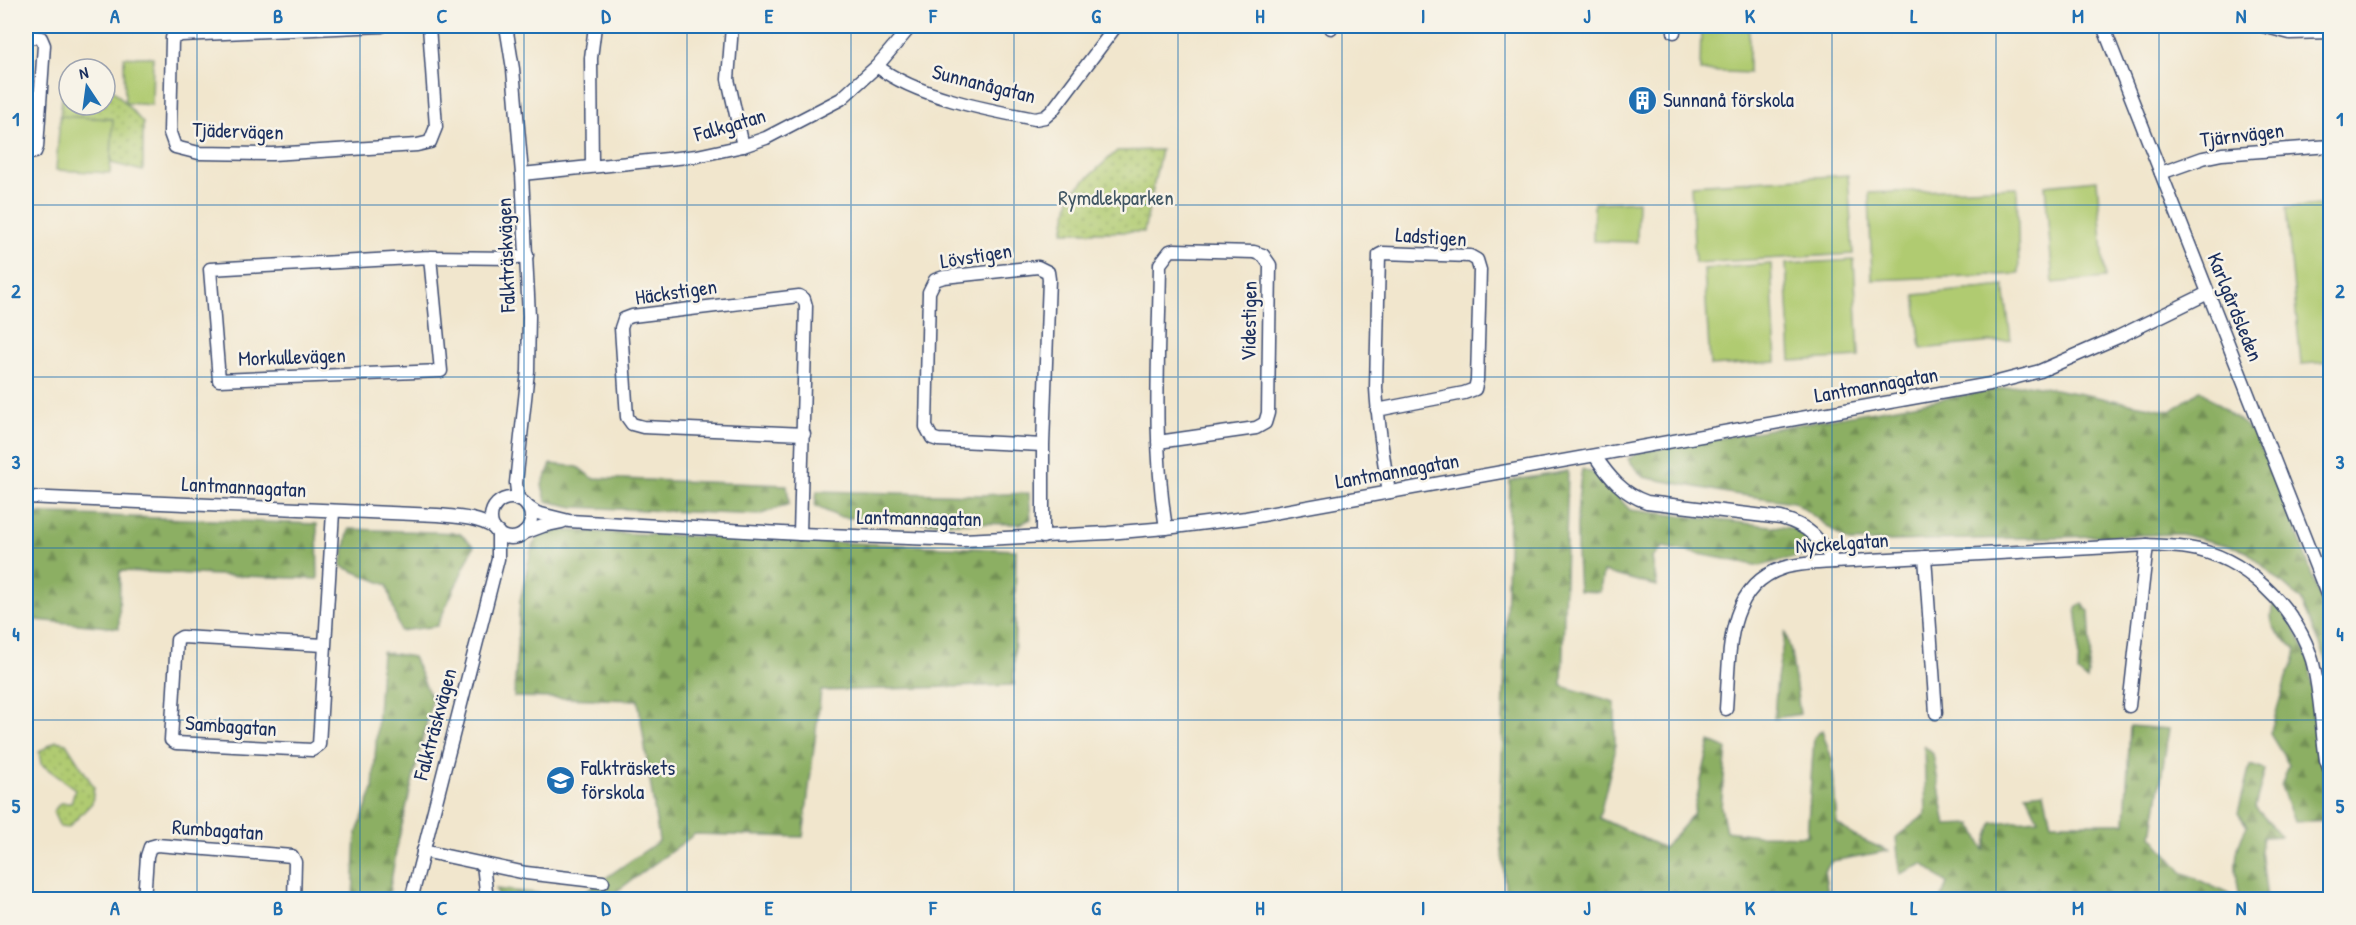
<svg xmlns="http://www.w3.org/2000/svg" width="2356" height="925" font-family="'Patrick Hand',sans-serif">
  <style>
    .grass { fill: #b0cb71; stroke: #667d68; stroke-width: 1.5 }
    .forest { fill: url(#forest-firs); stroke: #546f60; stroke-width: 1.5 }
    .park { fill: url(#park-dots); stroke: #667d68; stroke-width: 1.5 }
    .lines { fill: none; stroke-linecap: round; stroke-linejoin: round }
    .minor-casing { stroke: #3b4a6f; stroke-width: 15 }
    .minor { stroke: #fff; stroke-width: 12 }
    .grid { fill: none; stroke: #1f6fb2; stroke-width: 1.5; stroke-opacity: 0.55 }
    .labels { text-anchor: middle; stroke-width: 5; stroke-linejoin: round; paint-order: stroke }
    .street-label { font-size: 21px; fill: #1b2f5e; stroke: #f7f3e8 }
    .poi-label { font-size: 21px; fill: #1b2f5e; stroke: #f7f3e8; text-anchor: start }
    .park-label { font-size: 21px; fill: #405663; stroke: #f7f3e8 }
    .neatline { fill: none; stroke: #1f6fb2; stroke-width: 2 }
    .grid-label { font-size: 20px; text-anchor: middle; font-weight: bold; fill: #1f6fb2 }
  </style>
  <defs>
    <pattern id="forest-firs" width="22" height="20" patternUnits="userSpaceOnUse" patternTransform="scale(1.5)"><rect width="22" height="20" fill="#8caf63"/><path d="M5 1l3.5 6h-7zM16 11l3.5 6h-7z" fill="#728f55"/></pattern>
    <pattern id="park-dots" width="8" height="8" patternUnits="userSpaceOnUse" patternTransform="scale(1.5)"><rect width="8" height="8" fill="#b0cb71"/><path d="M2 2h.1M6 6h.1" fill="none" stroke="#8ea560" stroke-width="1.8" stroke-linecap="round"/></pattern>
  </defs>
  <rect width="100%" height="100%" fill="#f7f3e8"/>
  <filter id="ink" filterUnits="userSpaceOnUse"><feTurbulence type="fractalNoise" baseFrequency=".0167" numOctaves="2"/><feDisplacementMap in="SourceGraphic" scale="12" xChannelSelector="R" yChannelSelector="G"/><feConvolveMatrix kernelMatrix="1 2 1 2 8 2 1 2 1" color-interpolation-filters="sRGB"/></filter>
  <filter id="wash" filterUnits="userSpaceOnUse"><feTurbulence type="fractalNoise" baseFrequency=".008" numOctaves="4" result="noise"/><feDisplacementMap in="SourceGraphic" scale="24" xChannelSelector="R" yChannelSelector="G"/><feGaussianBlur stdDeviation="1.35" result="paint"/><feColorMatrix in="noise" values="0 0 0 0 0 0 0 0 0 0 0 0 0 0 0 0 0 1.4 0 .05"/><feComposite in="paint" operator="in"/></filter>
  <g filter="url(#wash)">
    <rect width="100%" height="100%" fill="#f1e6cd"/>
    <!-- grass -->
    <g class="grass">
      <path d="M 1701,26 L 1749,26 L 1749,73 L 1700,71 Z"/>
      <path d="M 124,57 L 153,57 L 152,105 L 125,103 Z"/>
      <path d="M 60,116 L 113,119 L 110,173 L 56,170 Z"/>
      <path d="M 1848,175 L 1853,254 L 1695,263 L 1691,185 Z"/>
      <path d="M 2097,180 L 2105,278 L 2053,283 L 2045,185 Z"/>
      <path d="M 2017,187 L 2019,274 L 1872,280 L 1869,193 Z"/>
      <path d="M 1638,201 L 1637,242 L 1593,241 L 1594,203 Z"/>
      <path d="M 2330,204 L 2330,362 L 2301,364 L 2286,208 Z"/>
      <path d="M 1854,260 L 1859,357 L 1791,361 L 1786,264 Z"/>
      <path d="M 1771,264 L 1776,362 L 1710,366 L 1704,269 Z"/>
      <path d="M 2004,286 L 2011,340 L 1921,349 L 1915,295 Z"/>
    </g>
    <!-- forest -->
    <g class="forest">
      <path d="M 2028,384 L 2171,411 L 2200,390 L 2252,431 L 2282,490 L 2330,626 L 2330,668 L 2301,600 L 2245,550 L 2181,534 L 1849,542 L 1794,502 L 1733,494 L 1643,477 L 1628,459 L 1640,452 Z"/>
      <path d="M 551,464 L 578,467 L 592,478 L 787,485 L 789,504 L 759,515 L 574,507 L 546,501 L 542,485 Z"/>
      <path d="M 1582,469 L 1598,475 L 1630,510 L 1798,529 L 1816,552 L 1760,566 L 1663,547 L 1652,558 L 1657,586 L 1603,572 L 1600,592 L 1579,591 C 1576,550 1575,509 1582,469 Z"/>
      <path d="M 1568,471 L 1562,686 L 1615,702 L 1615,752 L 1599,818 L 1664,848 L 1693,814 L 1710,742 L 1727,749 L 1721,807 L 1726,831 L 1757,835 L 1807,836 L 1814,737 L 1822,730 L 1832,760 L 1837,823 L 1854,836 L 1888,851 L 1832,861 L 1824,871 L 1829,899 L 1506,899 L 1500,828 L 1510,481 Z"/>
      <path d="M 817,491 L 979,495 L 1029,493 L 1031,519 L 1020,524 L 907,522 L 839,517 L 815,506 Z"/>
      <path d="M 26,513 L 317,524 L 318,579 L 120,571 L 119,628 L 26,619 Z"/>
      <path d="M 349,529 L 459,533 L 474,546 L 437,626 L 400,631 L 387,585 L 341,566 Z"/>
      <path d="M 551,530 L 1016,550 L 1014,685 L 821,691 L 803,837 L 695,834 L 606,899 L 499,899 L 496,889 L 578,897 L 659,841 L 638,700 L 514,697 L 520,601 L 532,546 L 540,535 Z"/>
      <path d="M 2274,601 L 2291,622 L 2309,659 L 2329,820 L 2294,822 L 2281,786 L 2289,765 L 2270,734 L 2287,675 L 2293,665 L 2296,649 C 2278,634 2265,627 2274,601 Z"/>
      <path d="M 2082,604 L 2089,611 L 2091,652 L 2087,680 L 2078,673 L 2079,634 L 2076,608 Z"/>
      <path d="M 1785,631 L 1791,652 L 1800,714 L 1774,718 L 1777,679 Z"/>
      <path d="M 382,652 L 413,657 L 432,700 L 397,846 L 388,899 L 353,899 L 356,835 L 373,789 Z"/>
      <path d="M 2130,726 L 2169,729 L 2152,836 L 2182,872 L 2239,899 L 1941,899 L 1947,883 L 1923,864 L 1900,874 L 1896,837 L 1926,814 L 1924,746 L 1933,754 L 1946,825 L 1972,824 L 1984,850 L 1992,823 L 2038,819 L 2026,794 L 2044,792 L 2051,823 L 2125,823 Z"/>
      <path d="M 2250,765 L 2265,770 L 2255,807 L 2281,836 L 2263,837 L 2261,850 L 2267,899 L 2240,899 C 2235,871 2232,852 2247,826 L 2238,813 Z"/>
    </g>
    <!-- park -->
    <g class="park">
      <path d="M 95,68 L 69,69 L 69,105 L 105,105 L 105,80 L 143,123 L 143,171 L 111,163 L 113,119 L 60,116 L 65,69 Z"/>
      <path d="M 1161,150 L 1144,232 L 1063,232 L 1071,193 L 1117,151 Z"/>
      <path d="M 56,741 L 66,743 L 94,787 L 92,803 L 68,828 L 60,827 L 53,812 L 60,803 L 71,803 L 75,789 L 41,764 L 39,752 Z"/>
    </g>
  </g>
  <g filter="url(#ink)">
    <g class="lines">
      <defs>
        <g id="minor">
          <path d="M 382,26 L 181,35 L 172,38 L 170,133 L 175,147 L 199,153 L 272,154 L 417,145 L 430,142 L 436,127 L 429,26"/>
          <path d="M 506,26 L 513,69 L 522,174 L 529,316 L 528,371 L 516,483 L 518,500"/>
          <path d="M 732,26 L 728,79 L 743,146"/>
          <path d="M 2103,26 L 2330,602"/>
          <path d="M 2263,26 L 2290,33 L 2330,32"/>
          <path d="M 1331,28 L 1331,26"/>
          <path d="M 1674,32 L 1674,26"/>
          <path d="M 26,36 L 41,38 L 44,45 L 37,147 L 35,152 L 26,154"/>
          <path d="M 877,66 C 915,96 987,110 1035,119 L 1045,117 L 1052,111 L 1116,26"/>
          <path d="M 592,166 L 591,58 L 595,26"/>
          <path d="M 2161,173 L 2203,158 L 2222,154 L 2330,146"/>
          <path d="M 522,174 L 697,156 L 743,146 L 766,138 L 841,99 L 877,66 L 911,26"/>
          <path d="M 430,257 L 441,371 L 219,380 L 210,269 L 430,257 L 512,258 L 527,255"/>
          <path d="M 1377,410 L 1464,393 L 1475,389 L 1477,380 L 1480,270 L 1477,260 L 1470,256 L 1383,253 L 1379,255 L 1376,388 C 1378,423 1383,457 1389,492"/>
          <path d="M 1158,442 L 1256,428 L 1265,423 L 1268,413 L 1270,265 L 1263,255 L 1254,252 L 1174,250 L 1170,251 L 1160,264 C 1159,352 1152,441 1166,528"/>
          <path d="M 1595,456 C 1609,477 1623,494 1647,502 L 1781,518 C 1810,526 1818,538 1834,562"/>
          <path d="M 26,497 L 437,515 C 457,517 477,517 494,528"/>
          <circle cx="511" cy="518" r="20"/>
          <path d="M 528,507 L 537,513 L 569,521 L 800,534 L 963,540 L 1108,533 L 1166,528 L 1246,518 L 1990,384 L 2040,371 L 2118,337 L 2208,293"/>
          <path d="M 524,533 L 543,526 L 562,522"/>
          <path d="M 800,534 L 806,306 L 804,299 L 799,296 L 632,316 L 624,319 L 621,328 L 627,417 L 632,424 L 643,427 L 804,434"/>
          <path d="M 1043,537 L 1043,445 L 1049,279 L 1048,272 L 1038,267 L 944,277 L 935,280 L 929,292 L 926,427 L 932,438 L 938,440 L 1043,445"/>
          <path d="M 1925,557 L 1936,713"/>
          <path d="M 324,645 L 182,637 L 177,640 L 171,740 L 176,743 L 312,750 L 319,745 L 333,512"/>
          <path d="M 2129,706 L 2147,545"/>
          <path d="M 1726,709 C 1730,658 1724,587 1783,568 C 1799,563 1818,563 1834,562 L 2147,545 C 2161,546 2175,546 2188,548 C 2244,556 2296,607 2312,660 C 2321,692 2321,727 2326,760 L 2330,771"/>
          <path d="M 423,851 L 526,873 L 603,882"/>
          <path d="M 483,864 L 487,900"/>
          <path d="M 144,900 L 147,856 L 150,847 L 157,845 L 292,856 L 295,862 L 294,900"/>
          <path d="M 411,900 L 498,559 L 498,532"/>
        </g>
      </defs>
      <!-- minor casing -->
      <use href="#minor" class="minor-casing"/>
      <!-- minor -->
      <use href="#minor" class="minor"/>
    </g>
  </g>
  <!-- grid -->
  <path class="grid" d="M 197,26 L 197,900M 360,26 L 360,900M 524,26 L 524,900M 687,26 L 687,900M 851,26 L 851,900M 1014,26 L 1014,900M 1178,26 L 1178,900M 1342,26 L 1342,900M 1505,26 L 1505,900M 1669,26 L 1669,900M 1832,26 L 1832,900M 1996,26 L 1996,900M 2159,26 L 2159,900M 26,205 L 2330,205M 26,377 L 2330,377M 26,548 L 2330,548M 26,720 L 2330,720"/>
  <!-- icons -->
  <defs>
    <symbol id="building-disc" viewBox="-11 -11 22 22"><circle r="9.5" fill="#1f6fb2" stroke="#f7f3e8"/><path d="M-4-6H4V6H1V3H-1V6H-4ZM-2.5-4.3h1.7v1.8h-1.7ZM.8-4.3h1.7v1.8H.8ZM-2.5-1h1.7V.8h-1.7ZM.8-1h1.7V.8H.8Z" fill="#fff"/></symbol>
    <symbol id="school-disc" viewBox="-11 -11 22 22"><circle r="9.5" fill="#1f6fb2" stroke="#f7f3e8"/><path d="M0-5L7-2L0 1L-7-2ZM-4 1L0 2.5L4 1V4Q0 6-4 4Z" fill="#fff"/></symbol>
  </defs>
  <g fill-rule="evenodd">
    <use href="#building-disc" x="1626" y="84" width="33" height="33"/>
    <use href="#school-disc" x="544" y="764" width="33" height="33"/>
  </g>
  <g class="labels">
    <!-- street labels -->
    <g class="street-label">
      <text transform="translate(984 84) rotate(14)" y="7">Sunnanågatan</text>
      <text transform="translate(730 125) rotate(-16)" y="7">Falkgatan</text>
      <text transform="translate(238 131) rotate(2)" y="7">Tjädervägen</text>
      <text transform="translate(2242 135) rotate(-7)" y="7">Tjärnvägen</text>
      <text transform="translate(1431 237) rotate(4)" y="7">Ladstigen</text>
      <text transform="translate(506 255) rotate(-92)" y="7">Falkträskvägen</text>
      <text transform="translate(976 256) rotate(-9)" y="7">Lövstigen</text>
      <text transform="translate(676 292) rotate(-8)" y="7">Häckstigen</text>
      <text transform="translate(2235 307) rotate(68)" y="7">Karlgårdsleden</text>
      <text transform="translate(1249 321) rotate(-89)" y="7">Videstigen</text>
      <text transform="translate(292 357) rotate(-2)" y="7">Morkullevägen</text>
      <text transform="translate(1876 385) rotate(-10)" y="7">Lantmannagatan</text>
      <text transform="translate(1397 471) rotate(-10)" y="7">Lantmannagatan</text>
      <text transform="translate(244 487) rotate(3)" y="7">Lantmannagatan</text>
      <text transform="translate(919 518) rotate(1)" y="7">Lantmannagatan</text>
      <text transform="translate(1842 543) rotate(-4)" y="7">Nyckelgatan</text>
      <text transform="translate(435 724) rotate(-75)" y="7">Falkträskvägen</text>
      <text transform="translate(231 726) rotate(4)" y="7">Sambagatan</text>
      <text transform="translate(218 830) rotate(4)" y="7">Rumbagatan</text>
    </g>
    <!-- poi labels -->
    <g class="poi-label">
      <text x="1663" y="107">Sunnanå förskola</text>
      <text x="581" y="775">Falkträskets<tspan x="581" dy="24">förskola</tspan></text>
    </g>
    <!-- park labels -->
    <g class="park-label">
      <text x="1116" y="205">Rymdlekparken</text>
    </g>
  </g>
  <!-- margin -->
  <rect width="2356" height="925" fill="none" stroke="#f7f3e8" stroke-width="66"/>
  <!-- north arrow -->
  <g transform="translate(87 87) rotate(347)"><circle r="28" fill="#f7f3e8" stroke="#9fa5b1" stroke-width="1.5"/>
  <path d="M0-4.5L10 22L0 15L-10 22Z" fill="#1f6fb2"/>
  <text y="-9" font-size="16" font-weight="bold" text-anchor="middle" fill="#1b2f5e">N</text>
  </g>
  <rect x="33" y="33" width="2290" height="859" class="neatline"/>
  <g class="grid-label">
    <text x="115" y="23">A</text>
    <text x="278" y="23">B</text>
    <text x="442" y="23">C</text>
    <text x="606" y="23">D</text>
    <text x="769" y="23">E</text>
    <text x="933" y="23">F</text>
    <text x="1096" y="23">G</text>
    <text x="1260" y="23">H</text>
    <text x="1423" y="23">I</text>
    <text x="1587" y="23">J</text>
    <text x="1750" y="23">K</text>
    <text x="1914" y="23">L</text>
    <text x="2078" y="23">M</text>
    <text x="2241" y="23">N</text>
    <text x="16" y="126">1</text>
    <text x="2340" y="126">1</text>
    <text x="16" y="298">2</text>
    <text x="2340" y="298">2</text>
    <text x="16" y="469">3</text>
    <text x="2340" y="469">3</text>
    <text x="16" y="641">4</text>
    <text x="2340" y="641">4</text>
    <text x="16" y="813">5</text>
    <text x="2340" y="813">5</text>
    <text x="115" y="915">A</text>
    <text x="278" y="915">B</text>
    <text x="442" y="915">C</text>
    <text x="606" y="915">D</text>
    <text x="769" y="915">E</text>
    <text x="933" y="915">F</text>
    <text x="1096" y="915">G</text>
    <text x="1260" y="915">H</text>
    <text x="1423" y="915">I</text>
    <text x="1587" y="915">J</text>
    <text x="1750" y="915">K</text>
    <text x="1914" y="915">L</text>
    <text x="2078" y="915">M</text>
    <text x="2241" y="915">N</text>
  </g>
</svg>
